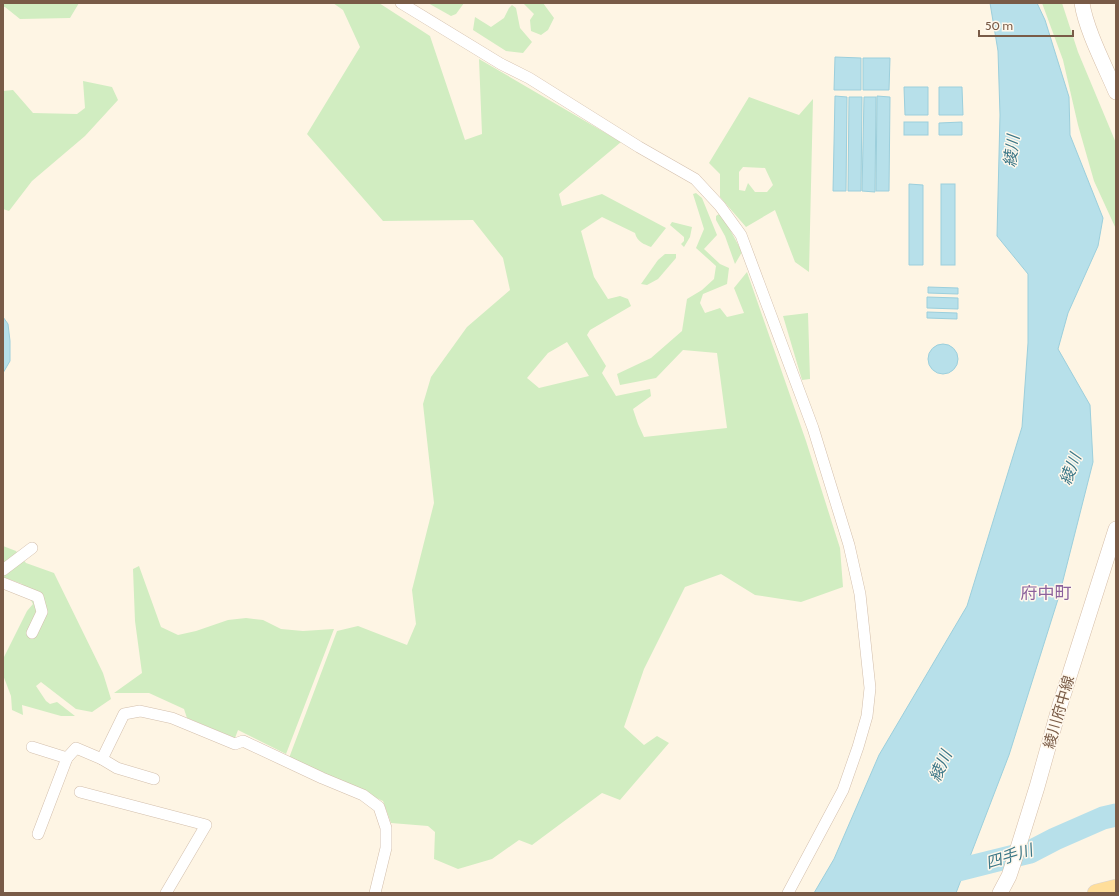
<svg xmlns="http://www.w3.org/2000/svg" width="1119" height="896" font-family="Cabin,'Noto Sans JP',sans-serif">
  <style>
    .green { fill: #d1edc1; fill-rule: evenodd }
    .water { fill: #b7e0ea; stroke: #9ccfdc }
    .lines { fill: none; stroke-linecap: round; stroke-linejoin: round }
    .river { stroke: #b7e0ea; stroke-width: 23 }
    .minor-casing { stroke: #d3bfac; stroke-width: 12 }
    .secondary-casing { stroke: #d6bfa9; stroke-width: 16 }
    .primary-casing { stroke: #dcd4cf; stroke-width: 18 }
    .minor { stroke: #fff; stroke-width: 11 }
    .secondary { stroke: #fff; stroke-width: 15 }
    .primary { stroke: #ffde9a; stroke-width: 17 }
    .labels { text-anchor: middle; stroke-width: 3; stroke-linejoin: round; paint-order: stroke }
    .street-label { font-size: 15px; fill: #795b47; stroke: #fff8ec }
    .water-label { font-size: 16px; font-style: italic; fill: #3c7787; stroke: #fff8ec }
    .quarter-label { font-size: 17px; fill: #8c629d; stroke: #fff8ec }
  </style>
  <rect width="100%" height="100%" fill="#fef5e4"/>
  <!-- green -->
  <g class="green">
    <path d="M 3,3 L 79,3 L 70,18 L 20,19 L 5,7 L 3,7 Z"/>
    <path d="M 333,3 L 379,3 L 430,36 L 465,140 L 482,134 L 479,59 L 621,142 L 559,194 L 562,206 L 602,194 L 666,228 L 651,247 C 644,244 637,242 635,233 L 602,217 L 581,231 L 594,277 L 608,299 L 620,296 L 628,299 L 631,306 L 590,330 L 587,335 L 606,366 L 602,373 L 616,396 L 650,389 L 651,396 L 633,409 L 638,424 L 644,437 L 727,428 L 717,353 L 683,350 L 656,378 L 620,385 L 617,374 L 651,358 L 682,331 L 687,299 L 702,290 L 714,279 L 716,266 L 696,248 L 704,229 L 693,194 L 696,193 L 702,198 L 717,235 L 704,249 L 720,264 L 729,268 L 727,284 L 703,294 L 700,303 L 705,313 L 720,308 L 727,317 L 744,313 L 734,288 L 747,272 L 806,441 L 840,548 L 843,587 L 801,602 L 755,595 L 721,574 L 685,587 L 644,669 L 624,727 L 644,745 L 657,736 L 669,743 L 620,800 L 602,793 L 532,845 L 519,840 L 492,859 L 458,869 L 434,859 L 435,832 L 428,826 L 391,823 L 383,801 L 289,758 L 337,631 L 358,626 L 407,645 L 416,624 L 412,590 L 434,503 L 423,404 L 431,377 L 467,327 L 510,290 L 503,258 L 473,220 L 383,221 L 307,134 L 360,47 L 343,10 ZM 567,342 L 589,376 L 539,388 L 527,378 L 548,353 Z"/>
    <path d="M 428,3 L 464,3 L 456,14 L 451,16 Z"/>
    <path d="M 523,3 L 543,3 L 554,18 L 548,30 L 541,35 L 531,31 L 530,20 L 534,14 Z"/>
    <path d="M 1042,3 L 1062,3 L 1078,52 L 1116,143 L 1116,229 L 1094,181 L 1078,125 L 1063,60 Z"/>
    <path d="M 512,5 L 516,8 L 520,28 L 532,42 L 523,53 L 506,51 L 473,30 L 475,17 L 491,27 L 504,18 L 509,8 Z"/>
    <path d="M 83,81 L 112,87 L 118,100 L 85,136 L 32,181 L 9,211 L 3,209 L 3,91 L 13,90 L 33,113 L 77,114 L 85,108 Z"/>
    <path d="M 749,97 L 799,115 L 813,99 L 809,272 L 795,262 L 775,210 L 746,227 L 720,197 L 720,174 L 709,163 ZM 743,167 L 765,168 L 773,185 L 767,192 L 755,192 L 748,183 L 745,191 L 739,190 L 739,172 Z"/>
    <path d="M 719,214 L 725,220 L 742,252 L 735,264 L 725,236 L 716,220 L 716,216 Z"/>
    <path d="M 672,222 L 692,227 L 690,237 L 684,247 L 681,244 L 684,241 L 684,237 L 670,225 Z"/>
    <path d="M 665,254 L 676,254 L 676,258 L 658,279 L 647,285 L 641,284 L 658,260 Z"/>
    <path d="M 808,313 L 810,379 L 802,380 L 783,316 Z"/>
    <path d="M 3,546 L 16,551 L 26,563 L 54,573 L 103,673 L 111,699 L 92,712 L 76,709 L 41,682 L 36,686 L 46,701 L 50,704 L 57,702 L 75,716 L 61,716 L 22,705 L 23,715 L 12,710 L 11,696 L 3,675 L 3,659 L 27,611 L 33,604 L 22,584 L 3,577 Z"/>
    <path d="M 139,566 L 161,627 L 178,635 L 196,631 L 228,620 L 246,618 L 263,620 L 281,629 L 303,631 L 334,629 L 286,754 L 238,730 L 235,738 L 187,718 L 184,709 L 149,693 L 114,693 L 142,673 L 135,621 L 133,569 Z"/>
  </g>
  <!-- water -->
  <g class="water">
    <path d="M 990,3 L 1037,3 L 1045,20 L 1069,97 L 1070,135 L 1103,218 L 1098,246 L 1068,313 L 1058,349 L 1090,405 L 1093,462 L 1059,596 L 1009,755 L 956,893 L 814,893 L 834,859 L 879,755 L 967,606 L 1022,427 L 1028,343 L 1028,274 L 997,236 L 1000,115 L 998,51 Z"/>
    <path d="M 835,57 L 861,58 L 861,90 L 834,90 Z"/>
    <path d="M 863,58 L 890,58 L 889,90 L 863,90 Z"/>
    <path d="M 904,87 L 928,87 L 928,115 L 905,115 Z"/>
    <path d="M 939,87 L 962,87 L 963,115 L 939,115 Z"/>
    <path d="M 835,96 L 847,97 L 846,191 L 833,191 Z"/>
    <path d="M 877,96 L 890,97 L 889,191 L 876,191 Z"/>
    <path d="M 849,97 L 862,97 L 861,191 L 848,191 Z"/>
    <path d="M 864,97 L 876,97 L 875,192 L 862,191 Z"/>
    <rect x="904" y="122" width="24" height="13"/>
    <path d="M 962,122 L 962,135 L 939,135 L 939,123 Z"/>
    <path d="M 909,184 L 923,185 L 923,265 L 909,265 Z"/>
    <rect x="941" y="184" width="14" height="81"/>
    <path d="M 928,287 L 958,288 L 958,294 L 928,293 Z"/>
    <path d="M 927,297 L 958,298 L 958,309 L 927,308 Z"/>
    <path d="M 927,312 L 957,313 L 957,319 L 927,318 Z"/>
    <path d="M 3,317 L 8,324 L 10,341 L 10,361 L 3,373 Z"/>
    <circle cx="943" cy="359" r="15"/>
  </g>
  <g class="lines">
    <!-- river -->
    <path class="river" d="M 935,870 L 946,873 L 1030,852 L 1055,839 L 1103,818 L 1116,815"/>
    <defs>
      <g id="minor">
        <path d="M 401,3 L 501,64 L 529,78 L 639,147 L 695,179 L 720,206 L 741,235 L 813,428 L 849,545 L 860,594 L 870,688 L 867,716 L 858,747 L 843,790 L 788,893"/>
        <path d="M 3,570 L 32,548"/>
        <path d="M 3,583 L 38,597 L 42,612 L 32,633"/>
        <path d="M 32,747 L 67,758"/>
        <path d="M 102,759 L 117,768 L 154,779"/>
        <path d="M 80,792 L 206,825 L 166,893"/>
        <path d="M 38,834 L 67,758 L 76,748 L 102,759 L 124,714 L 140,711 L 172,718 L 235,744 L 243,741 L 322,778 L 363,795 L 379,807 L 386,828 L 386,848 L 375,893"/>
      </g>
      <g id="secondary">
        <path d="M 1082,3 C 1086,30 1105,66 1116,92"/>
        <path d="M 1000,893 L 1009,876 L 1013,864 L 1037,787 L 1060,705 L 1116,529"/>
      </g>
      <path id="primary" d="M 1096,893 L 1116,888"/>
    </defs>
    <!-- minor casing -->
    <use href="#minor" class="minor-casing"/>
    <!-- secondary casing -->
    <use href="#secondary" class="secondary-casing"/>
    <!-- primary casing -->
    <use href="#primary" class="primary-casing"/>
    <!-- minor -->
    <use href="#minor" class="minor"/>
    <!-- secondary -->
    <use href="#secondary" class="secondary"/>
    <!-- primary -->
    <use href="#primary" class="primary"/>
  </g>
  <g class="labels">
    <!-- street labels -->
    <g class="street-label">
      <text transform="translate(1059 712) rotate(-74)" y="5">綾川府中線</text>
    </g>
    <!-- water labels -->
    <g class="water-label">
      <text transform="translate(1011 151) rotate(-83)" y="6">綾川</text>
      <text transform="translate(1070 469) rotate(-69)" y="6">綾川</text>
      <text transform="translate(940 766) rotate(-66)" y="6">綾川</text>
      <text transform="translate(1009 856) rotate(-17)" y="6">四手川</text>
    </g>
    <!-- quarter labels -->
    <g class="quarter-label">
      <text x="1046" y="599">府中町</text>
    </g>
  </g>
  <!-- border -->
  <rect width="1119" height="896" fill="none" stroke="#795b47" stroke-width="8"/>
  <!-- scale -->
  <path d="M979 30v6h94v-6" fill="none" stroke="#795b47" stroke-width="2"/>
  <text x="985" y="30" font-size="12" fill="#795b47" stroke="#fff8ec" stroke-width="3" paint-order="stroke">50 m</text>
</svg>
